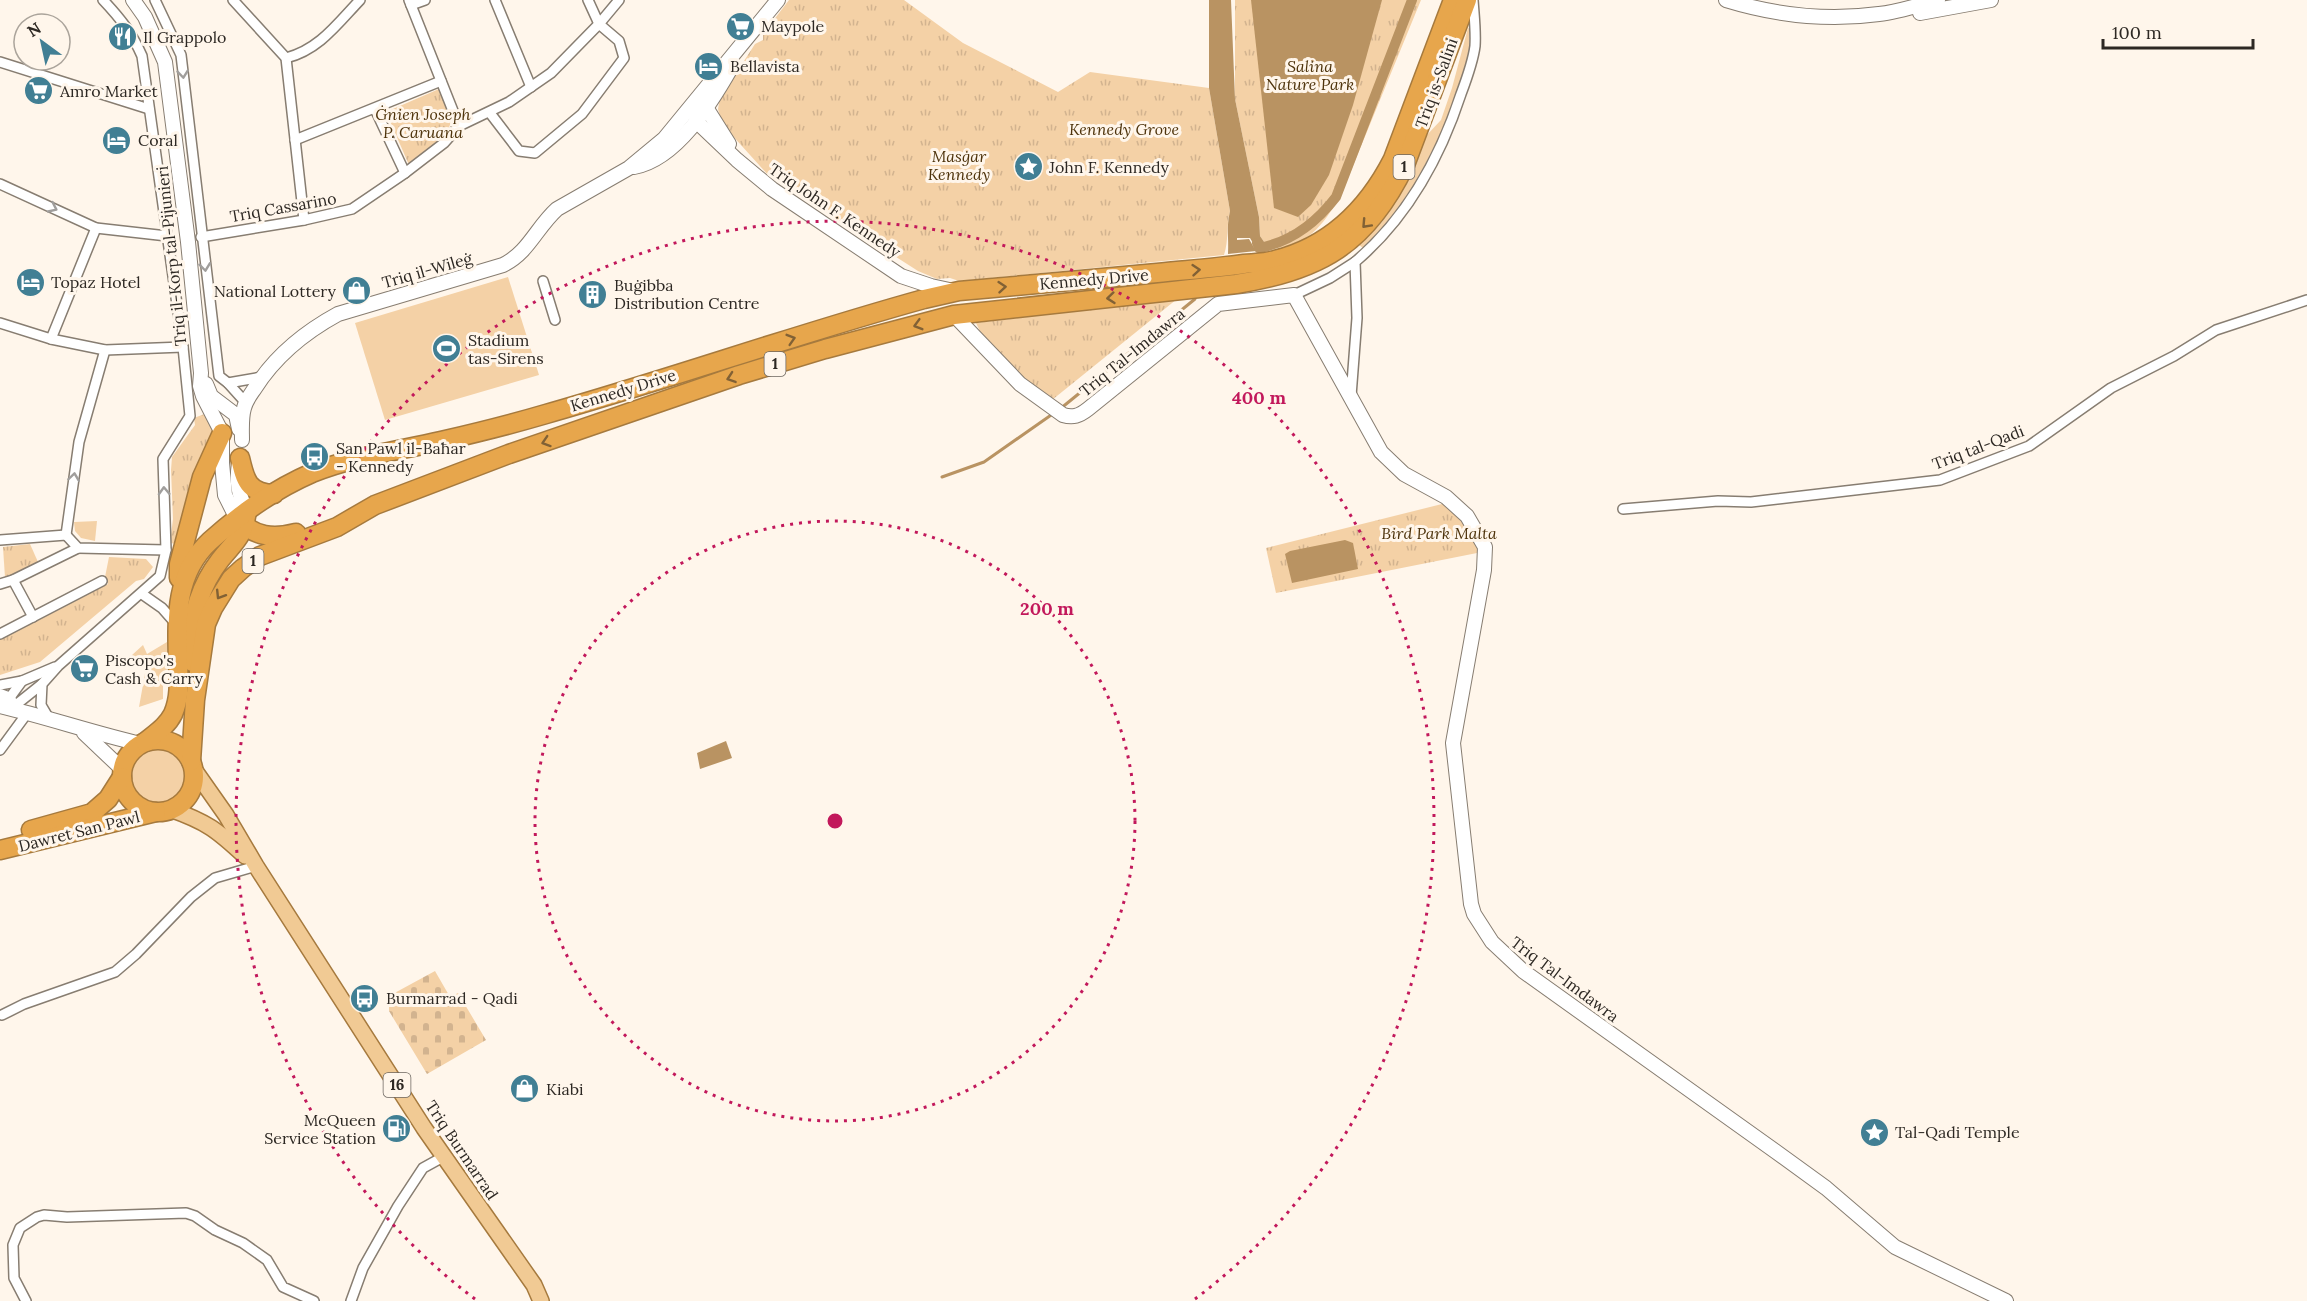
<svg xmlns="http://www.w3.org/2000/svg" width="2307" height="1301" font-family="Lora,serif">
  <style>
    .grass { fill: #f4d1a6 }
    .cemetery { fill: url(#cemetery-stones) }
    .park { fill: url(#park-tufts) }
    .water { fill: #b99362 }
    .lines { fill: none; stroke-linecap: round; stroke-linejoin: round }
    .stream { stroke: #b99362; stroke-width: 3 }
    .canal { stroke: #b99362; stroke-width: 10 }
    .street-casing { stroke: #877d71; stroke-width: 12 }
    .secondary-casing { stroke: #877d71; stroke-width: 16 }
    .primary-casing { stroke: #a67a3e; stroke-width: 18 }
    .highway-casing { stroke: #a67a3e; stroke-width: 21 }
    .street { stroke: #fff; stroke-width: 9 }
    .secondary { stroke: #fff; stroke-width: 14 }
    .primary { stroke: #f1ca94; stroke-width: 15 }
    .highway { stroke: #e7a64c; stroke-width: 18 }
    .oneway { stroke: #a09e9c }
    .oneway2 { stroke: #816135 }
    .ring { fill: none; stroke: #c2185b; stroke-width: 3; stroke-dasharray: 3 6 }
    .labels { text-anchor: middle; stroke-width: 6; stroke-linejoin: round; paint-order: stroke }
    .shield { fill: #fff6eb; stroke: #6c665f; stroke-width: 1.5 }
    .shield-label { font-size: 15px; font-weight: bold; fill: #2d2823 }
    .poi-label { font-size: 16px; fill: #2d2823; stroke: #fff6eb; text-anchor: start }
    .park-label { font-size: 16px; font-style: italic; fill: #4e330b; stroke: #fff6eb }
    .street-label { font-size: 16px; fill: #2d2823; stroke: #fff6eb }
    .centre { fill: #c2185b; stroke: #fff6eb; stroke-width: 3 }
    .ring-label { font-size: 18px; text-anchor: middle; font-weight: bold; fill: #c2185b; stroke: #fff6eb; stroke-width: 6; stroke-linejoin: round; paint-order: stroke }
  </style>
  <defs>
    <pattern id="cemetery-stones" width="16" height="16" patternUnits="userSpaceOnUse" patternTransform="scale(1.5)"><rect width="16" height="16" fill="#f4d1a6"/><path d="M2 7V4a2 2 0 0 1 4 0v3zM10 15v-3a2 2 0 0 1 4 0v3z" fill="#d2b38f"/></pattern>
    <pattern id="park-tufts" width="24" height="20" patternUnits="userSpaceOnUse" patternTransform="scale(1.5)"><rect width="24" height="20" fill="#f4d1a6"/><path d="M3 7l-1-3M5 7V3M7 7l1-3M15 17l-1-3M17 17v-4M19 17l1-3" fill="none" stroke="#d2b38f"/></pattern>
  </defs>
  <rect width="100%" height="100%" fill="#fff6eb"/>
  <!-- grass -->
  <g class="grass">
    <path d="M 1468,28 L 1470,29 L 1469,55 L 1449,119 L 1418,178 L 1389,226 L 1366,250 L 1359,245 L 1382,222 L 1396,201 L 1413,171 L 1426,136 L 1441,120 L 1452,88 Z"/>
    <path d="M 508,277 L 539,375 L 385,420 L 355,323 Z"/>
    <path d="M 97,521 L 95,541 L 81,538 L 75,531 L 74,522 Z"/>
    <path d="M 167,642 L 168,669 L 163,672 L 163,699 L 139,707 L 146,668 L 131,656 L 143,645 L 147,654 Z"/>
    <circle cx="158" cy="776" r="26"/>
  </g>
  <!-- cemetery -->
  <path class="cemetery" d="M 435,971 L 450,997 L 458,993 L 486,1040 L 427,1074 L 389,1011 L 389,996 Z"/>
  <!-- park -->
  <g class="park">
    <path d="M 789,0 L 904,0 L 963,43 L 1058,92 L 1090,72 L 1209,88 L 1230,211 C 1226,227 1229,240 1224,255 L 959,281 L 950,278 L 937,279 L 918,271 L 768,175 L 722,124 L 718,109 L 720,98 L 755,44 L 763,40 L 763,34 Z"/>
    <path d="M 1235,0 L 1421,0 L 1341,195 C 1321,228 1309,245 1269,249 L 1260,236 L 1259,217 L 1235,99 Z"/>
    <path d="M 439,89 L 452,120 L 445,137 L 409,165 L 386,112 Z"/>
    <path d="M 1177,299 L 1052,400 C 1020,381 991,357 976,323 Z"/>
    <path d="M 207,413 L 214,430 L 177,544 L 170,543 L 173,519 L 171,470 L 172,457 L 195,425 L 194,418 Z"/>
    <path d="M 1442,504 L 1450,504 L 1478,539 L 1477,553 L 1276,593 L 1266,548 Z"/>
    <path d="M 30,544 L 38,562 L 5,578 L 3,547 Z"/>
    <path d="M 109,557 L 146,559 L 153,567 L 144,579 L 136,581 L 40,662 L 0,675 L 0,638 L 108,584 L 105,577 Z"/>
  </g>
  <!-- water -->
  <g class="water">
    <path d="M 1209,0 L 1231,0 L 1235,99 L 1259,217 L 1260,236 L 1269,249 L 1257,250 L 1250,238 L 1237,238 L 1237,240 L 1249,239 L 1256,251 L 1228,254 C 1229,236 1226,229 1230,211 L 1209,88 Z"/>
    <path d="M 1251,0 L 1382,0 L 1353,105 L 1329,175 L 1311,205 L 1298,217 L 1274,208 Z"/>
    <path d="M 1345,540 L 1353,543 L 1358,569 L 1292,583 L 1285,554 L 1290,551 Z"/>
    <path d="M 726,741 L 732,758 L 700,769 L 697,753 Z"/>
  </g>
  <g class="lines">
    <!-- stream -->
    <g class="stream">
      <path d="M 1060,409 L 1195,299"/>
      <path d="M 942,477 L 984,462 L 1054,413"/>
    </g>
    <!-- canal -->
    <path class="canal" d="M 1257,243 L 1259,248 C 1291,242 1316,223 1336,197 L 1412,0"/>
    <defs>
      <g id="street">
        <path d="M 155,0 L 181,55 L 219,376 L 228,383 L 246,403"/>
        <path d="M 233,0 L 286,58 L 304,220"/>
        <path d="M 409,0 L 459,126"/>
        <path d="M 495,0 L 531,87"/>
        <path d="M 411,5 L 425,0"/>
        <path d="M 286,58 C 319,50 338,23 360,0"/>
        <path d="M 0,62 L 149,109"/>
        <path d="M 375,109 L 405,173"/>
        <path d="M 490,113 L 519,151 L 535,153 L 582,114 L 624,58 L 619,41 L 599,24 L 588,0"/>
        <path d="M 295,140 L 441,81"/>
        <path d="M 0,184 L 96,228 L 167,236"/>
        <path d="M 201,237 L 304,220 L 352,209 L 405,173 L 444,143 L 459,126 L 509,102 L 551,73 L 599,24 L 619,0"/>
        <path d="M 543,281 L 555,320"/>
        <path d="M 1294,295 L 1330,278 L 1355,262"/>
        <path d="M 0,323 L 51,339 L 105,350 L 183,347"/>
        <path d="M 51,339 L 96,228"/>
        <path d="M 228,383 L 262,377"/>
        <path d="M 1351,396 L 1357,318 L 1355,262 C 1407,218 1440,158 1461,94 C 1467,78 1473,62 1475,46 C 1476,30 1474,15 1473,0"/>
        <path d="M 1623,509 L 1718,501 L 1751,502 L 1940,480 L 2029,446 L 2111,388 L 2174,356 L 2216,330 L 2307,300"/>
        <path d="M 66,535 L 79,442 L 105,350"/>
        <path d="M 66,535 L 78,548 L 166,550"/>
        <path d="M 0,540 L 66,535"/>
        <path d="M 13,580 L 33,617"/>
        <path d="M 0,584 L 13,580 L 78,548"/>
        <path d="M 142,594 L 162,608 L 177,625"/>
        <path d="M 0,634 L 102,581"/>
        <path d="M 22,681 L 11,696 L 12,708 L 42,684"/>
        <path d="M 0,685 L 22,681 L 55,667"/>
        <path d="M 48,717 L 41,705 L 42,684 L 58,666 L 160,576 L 166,550 L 163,459 L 190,416 L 183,347 L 142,56 C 132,33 120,18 103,0"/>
        <path d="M 0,750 L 28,712"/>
        <path d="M 2,1015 L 24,1004 L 115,972 L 136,954 L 191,897 L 215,878 L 256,866"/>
        <path d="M 26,1301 L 14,1278 L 13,1245 L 20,1228 L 37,1217 L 44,1215 L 67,1217 L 186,1213 L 195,1216 L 215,1230 L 243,1243 L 267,1260 L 283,1287 L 314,1301"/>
        <path d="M 351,1301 L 363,1268 L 398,1206 L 423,1168 L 443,1157"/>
      </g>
      <g id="secondary">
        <path d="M 133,0 L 145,17 L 165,62 L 188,242 L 201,373 L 200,386 L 203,396 L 222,433 L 222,463 L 225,495 L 237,519"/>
        <path d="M 1726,0 C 1775,15 1828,21 1879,14 C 1899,12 1919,5 1938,0"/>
        <path d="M 1920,13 L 1991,0"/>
        <path d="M 697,100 L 696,121 L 737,160 L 772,189 L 901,276 L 931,286 L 954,291"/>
        <path d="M 707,109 L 729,144"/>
        <path d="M 634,167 C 677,159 711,103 731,68"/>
        <path d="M 954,315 L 1020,384 L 1063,415 C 1073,418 1079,416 1088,409 L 1218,304 L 1294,295 L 1381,452 L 1404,474 L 1446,497 L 1467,516 L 1485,547 L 1484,570 L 1453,743 L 1471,904 L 1474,914 L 1492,942 L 1523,971 L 1775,1151 L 1826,1188 L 1895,1247 L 2006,1301"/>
        <path d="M 206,384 L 211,396 L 236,415 L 239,429"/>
        <path d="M 242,440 C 242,430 241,418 244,408 C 246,400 251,394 255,388 C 276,355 305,332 338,314 L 503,265 C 529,252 536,228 557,209 L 629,168 L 664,139 L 778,0"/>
        <path d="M 239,463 C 236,482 238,494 247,511"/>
        <path d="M 0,696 L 8,699 L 12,708"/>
        <path d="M 0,706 C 47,717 93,733 141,744"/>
        <path d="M 84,733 L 122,769"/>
      </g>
      <g id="primary">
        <path d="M 193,768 L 226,815 L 256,866 L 424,1128 L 534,1285 L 541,1301"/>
        <path d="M 170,809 C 207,822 217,830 245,856"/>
      </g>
      <g id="highway">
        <path d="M 240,458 C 245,480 248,493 274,494"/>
        <path d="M 237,519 C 255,537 273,539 296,533"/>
        <path d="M 179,578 L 179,564 L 202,477 L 222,433"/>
        <path d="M 192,662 C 189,625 197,590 220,560 C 236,540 243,538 247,511"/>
        <circle cx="158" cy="776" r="36"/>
        <path d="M 145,742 C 156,733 167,726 173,714 C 180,698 179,682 178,665 C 177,620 174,574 210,541 C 240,514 275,489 312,473 C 354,456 398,451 441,441 C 476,433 512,424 546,414 C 673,378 797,334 924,299 L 959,291 L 993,288 C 1048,283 1102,278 1157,273 C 1186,270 1215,268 1244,264 C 1254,263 1265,263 1275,260 C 1331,246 1368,208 1393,159 L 1453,0"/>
        <path d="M 191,761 L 195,700 L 206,624 L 213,608 L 231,579 L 243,568 L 260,556 L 337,527 L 375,505 L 509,454 L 739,375 L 825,349 L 954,315 L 1236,284 C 1320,271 1367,244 1405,165 L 1467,0"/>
        <path d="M 31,830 L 92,813 L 108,799 L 122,777"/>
        <path d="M 0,850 L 156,812"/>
      </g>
    </defs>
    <!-- street casing -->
    <use href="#street" class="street-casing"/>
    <!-- secondary casing -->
    <use href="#secondary" class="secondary-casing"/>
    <!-- primary casing -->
    <use href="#primary" class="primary-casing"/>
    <!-- highway casing -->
    <use href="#highway" class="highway-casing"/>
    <!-- street -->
    <use href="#street" class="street"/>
    <!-- secondary -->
    <use href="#secondary" class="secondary"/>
    <!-- primary -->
    <use href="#primary" class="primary"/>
    <!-- highway -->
    <use href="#highway" class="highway"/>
  </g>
  <!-- one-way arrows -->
  <defs><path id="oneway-chevron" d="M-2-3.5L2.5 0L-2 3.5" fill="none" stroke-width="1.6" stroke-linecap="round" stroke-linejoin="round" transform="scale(1.5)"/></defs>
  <g class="oneway">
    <use href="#oneway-chevron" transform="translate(183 74) rotate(84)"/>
    <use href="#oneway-chevron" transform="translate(53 208) rotate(25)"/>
    <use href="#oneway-chevron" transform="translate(205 267) rotate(83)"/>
    <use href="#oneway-chevron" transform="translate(74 477) rotate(-82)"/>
    <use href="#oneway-chevron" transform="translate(164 491) rotate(-92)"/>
  </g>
  <g class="oneway2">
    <use href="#oneway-chevron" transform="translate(1366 224) rotate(133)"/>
    <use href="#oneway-chevron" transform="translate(1196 270) rotate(-5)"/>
    <use href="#oneway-chevron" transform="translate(1002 287) rotate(-5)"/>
    <use href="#oneway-chevron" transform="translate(1111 298) rotate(174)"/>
    <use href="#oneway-chevron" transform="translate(918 325) rotate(164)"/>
    <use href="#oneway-chevron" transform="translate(791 339) rotate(-17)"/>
    <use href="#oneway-chevron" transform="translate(731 378) rotate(161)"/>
    <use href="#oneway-chevron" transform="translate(546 442) rotate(162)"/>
    <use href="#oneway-chevron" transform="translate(220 595) rotate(122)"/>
  </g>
  <!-- distance rings -->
  <g class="ring">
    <circle cx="835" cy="821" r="300"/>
    <path d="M475 1299A599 599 0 1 1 1195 1299"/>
  </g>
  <!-- icons -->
  <defs>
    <symbol id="supermarket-disc" viewBox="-11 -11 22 22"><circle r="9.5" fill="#417f94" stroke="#fff6eb"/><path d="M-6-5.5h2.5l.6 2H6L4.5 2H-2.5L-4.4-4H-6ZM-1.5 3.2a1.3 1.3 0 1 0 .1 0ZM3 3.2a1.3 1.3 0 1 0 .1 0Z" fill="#fff"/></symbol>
    <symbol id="restaurant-disc" viewBox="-11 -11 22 22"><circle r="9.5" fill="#417f94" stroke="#fff6eb"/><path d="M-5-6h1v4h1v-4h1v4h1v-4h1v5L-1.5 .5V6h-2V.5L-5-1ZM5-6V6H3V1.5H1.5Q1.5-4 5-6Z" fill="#fff"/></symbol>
    <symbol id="hotel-disc" viewBox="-11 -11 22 22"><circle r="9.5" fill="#417f94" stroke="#fff6eb"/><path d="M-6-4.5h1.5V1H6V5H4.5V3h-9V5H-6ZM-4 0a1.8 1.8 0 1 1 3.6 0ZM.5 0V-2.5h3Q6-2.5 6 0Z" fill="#fff"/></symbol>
    <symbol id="sight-disc" viewBox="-11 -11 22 22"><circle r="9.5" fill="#417f94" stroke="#fff6eb"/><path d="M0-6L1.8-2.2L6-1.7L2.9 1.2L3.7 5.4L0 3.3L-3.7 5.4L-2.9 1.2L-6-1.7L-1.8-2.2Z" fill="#fff"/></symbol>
    <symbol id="shop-disc" viewBox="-11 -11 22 22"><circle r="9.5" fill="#417f94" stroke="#fff6eb"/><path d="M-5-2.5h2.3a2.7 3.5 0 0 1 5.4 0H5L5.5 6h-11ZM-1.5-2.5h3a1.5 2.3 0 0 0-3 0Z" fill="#fff"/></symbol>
    <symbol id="building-disc" viewBox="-11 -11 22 22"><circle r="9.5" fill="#417f94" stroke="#fff6eb"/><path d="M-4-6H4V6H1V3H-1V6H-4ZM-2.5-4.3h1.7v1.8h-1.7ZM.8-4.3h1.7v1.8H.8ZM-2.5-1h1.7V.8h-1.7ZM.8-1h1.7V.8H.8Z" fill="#fff"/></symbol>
    <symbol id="stadium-disc" viewBox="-11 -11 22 22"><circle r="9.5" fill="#417f94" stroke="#fff6eb"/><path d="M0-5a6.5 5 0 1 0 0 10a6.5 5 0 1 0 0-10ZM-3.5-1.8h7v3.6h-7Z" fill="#fff"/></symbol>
    <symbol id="bus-disc" viewBox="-11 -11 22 22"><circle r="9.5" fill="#417f94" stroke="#fff6eb"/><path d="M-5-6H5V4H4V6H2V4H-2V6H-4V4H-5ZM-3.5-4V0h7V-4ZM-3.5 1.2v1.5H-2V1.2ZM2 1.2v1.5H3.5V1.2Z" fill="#fff"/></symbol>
    <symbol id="fuel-disc" viewBox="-11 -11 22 22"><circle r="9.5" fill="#417f94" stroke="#fff6eb"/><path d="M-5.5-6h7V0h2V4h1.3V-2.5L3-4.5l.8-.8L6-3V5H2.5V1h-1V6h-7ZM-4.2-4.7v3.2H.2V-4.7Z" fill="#fff"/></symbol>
  </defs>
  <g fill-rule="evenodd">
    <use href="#supermarket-disc" x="724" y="10" width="33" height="33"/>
    <use href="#restaurant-disc" x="106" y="20" width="33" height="33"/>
    <use href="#hotel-disc" x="692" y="50" width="33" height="33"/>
    <use href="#supermarket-disc" x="22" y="74" width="33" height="33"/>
    <use href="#hotel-disc" x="100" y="124" width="33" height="33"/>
    <use href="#sight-disc" x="1012" y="150" width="33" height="33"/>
    <use href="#hotel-disc" x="14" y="266" width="33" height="33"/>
    <use href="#shop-disc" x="340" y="274" width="33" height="33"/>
    <use href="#building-disc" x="576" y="278" width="33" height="33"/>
    <use href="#stadium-disc" x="430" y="332" width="33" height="33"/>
    <use href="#bus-disc" x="298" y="440" width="33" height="33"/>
    <use href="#supermarket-disc" x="68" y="652" width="33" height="33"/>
    <use href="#bus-disc" x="348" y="982" width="33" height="33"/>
    <use href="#shop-disc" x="508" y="1072" width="33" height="33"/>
    <use href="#fuel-disc" x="380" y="1112" width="33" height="33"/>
    <use href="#sight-disc" x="1858" y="1116" width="33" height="33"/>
  </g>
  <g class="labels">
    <!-- shield labels -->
    <g class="shield">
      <rect x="1393.5" y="155" width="21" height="24" rx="4.5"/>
      <rect x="764.5" y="352" width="21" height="24" rx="4.5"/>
      <rect x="242.5" y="549" width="21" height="24" rx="4.5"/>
      <rect x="383.5" y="1073" width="27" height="24" rx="4.5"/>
    </g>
    <g class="shield-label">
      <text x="1404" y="172">1</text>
      <text x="775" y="369">1</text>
      <text x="253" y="566">1</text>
      <text x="397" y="1090">16</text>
    </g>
    <!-- poi labels -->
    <g class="poi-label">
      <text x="761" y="32">Maypole</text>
      <text x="143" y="43">Il Grappolo</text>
      <text x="730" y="72">Bellavista</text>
      <text x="60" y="97">Amro Market</text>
      <text x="138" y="146">Coral</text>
      <text x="1049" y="173">John F. Kennedy</text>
      <text x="51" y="288">Topaz Hotel</text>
      <text x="614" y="291">Buġibba<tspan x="614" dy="18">Distribution Centre</tspan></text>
      <text x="336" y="297" text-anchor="end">National Lottery</text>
      <text x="468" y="346">Stadium<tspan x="468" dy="18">tas-Sirens</tspan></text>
      <text x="336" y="454">San Pawl il-Baħar<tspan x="336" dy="18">- Kennedy</tspan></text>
      <text x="105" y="666">Piscopo's<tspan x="105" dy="18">Cash &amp; Carry</tspan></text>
      <text x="386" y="1004">Burmarrad - Qadi</text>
      <text x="546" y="1095">Kiabi</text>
      <text x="376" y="1126" text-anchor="end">McQueen<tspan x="376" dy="18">Service Station</tspan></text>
      <text x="1895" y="1138">Tal-Qadi Temple</text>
    </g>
    <!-- park labels -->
    <g class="park-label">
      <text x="1310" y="72">Salina<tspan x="1310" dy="18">Nature Park</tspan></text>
      <text x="423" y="120">Ġnien Joseph<tspan x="423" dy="18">P. Caruana</tspan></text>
      <text x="1124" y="135">Kennedy Grove</text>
      <text x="959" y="162">Masġar<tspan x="959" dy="18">Kennedy</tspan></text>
      <text x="1439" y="539">Bird Park Malta</text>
    </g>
    <!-- street labels -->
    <g class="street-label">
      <text transform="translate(1436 83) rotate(-70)" y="6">Triq is-Salini</text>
      <text transform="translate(283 207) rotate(-10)" y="6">Triq Cassarino</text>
      <text transform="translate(835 210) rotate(34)" y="6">Triq John F. Kennedy</text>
      <text transform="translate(171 256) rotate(-96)" y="6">Triq il-Korp tal-Pijunieri</text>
      <text transform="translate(427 270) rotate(-16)" y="6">Triq il-Wileġ</text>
      <text transform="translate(1094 279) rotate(-5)" y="6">Kennedy Drive</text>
      <text transform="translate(1132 352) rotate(-39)" y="6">Triq Tal-Imdawra</text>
      <text transform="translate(623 390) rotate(-17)" y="6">Kennedy Drive</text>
      <text transform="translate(1978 447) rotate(-21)" y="6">Triq tal-Qadi</text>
      <text transform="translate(79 831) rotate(-14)" y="6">Dawret San Pawl</text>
      <text transform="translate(1565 979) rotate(37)" y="6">Triq Tal-Imdawra</text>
      <text transform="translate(462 1150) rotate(56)" y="6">Triq Burmarrad</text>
    </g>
  </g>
  <circle cx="835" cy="821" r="9" class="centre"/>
  <g class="ring-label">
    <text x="1259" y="404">400 m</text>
    <text x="1047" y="615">200 m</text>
  </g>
  <!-- north arrow -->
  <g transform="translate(42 42) rotate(327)"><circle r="28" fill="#fff6eb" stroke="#aba49b" stroke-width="1.5"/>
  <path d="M0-4.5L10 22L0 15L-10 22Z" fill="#417f94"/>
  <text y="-9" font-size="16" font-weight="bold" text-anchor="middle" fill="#2d2823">N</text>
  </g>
  <!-- scale -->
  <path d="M2103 39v9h150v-9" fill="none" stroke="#2d2823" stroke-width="3"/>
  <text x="2112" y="39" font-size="18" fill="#2d2823" stroke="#fff6eb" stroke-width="4.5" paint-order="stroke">100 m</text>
</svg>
